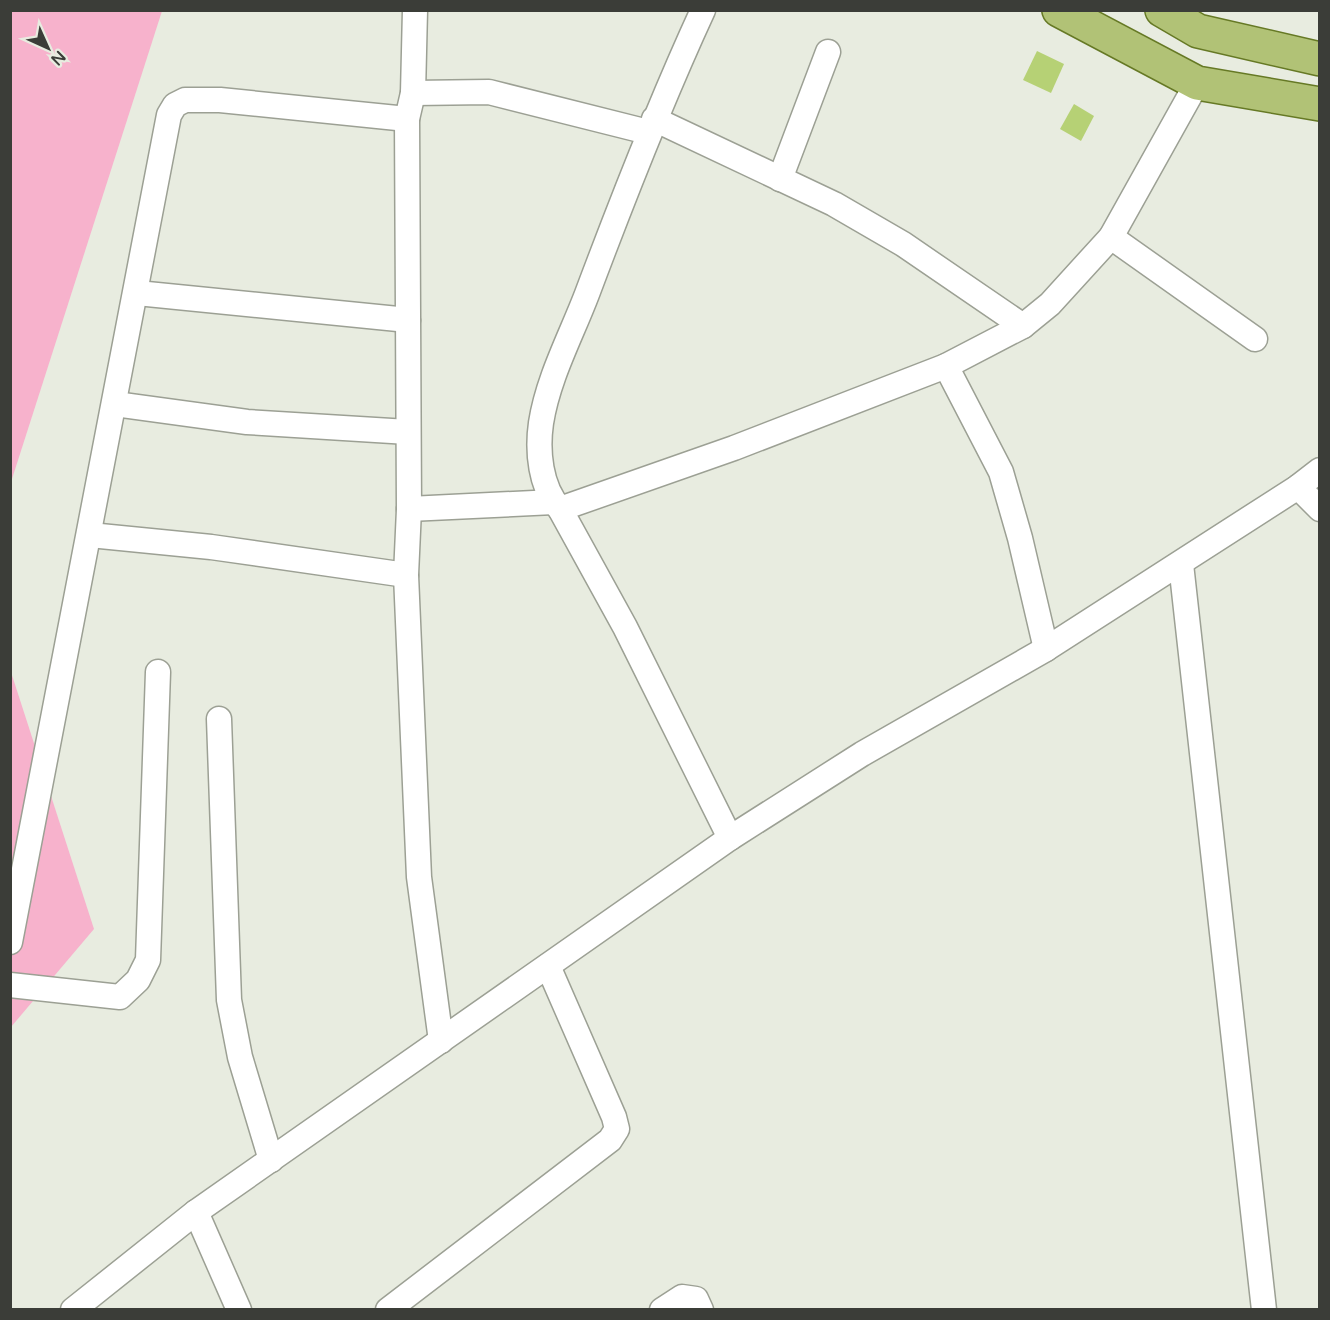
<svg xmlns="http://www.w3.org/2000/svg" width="1330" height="1320" font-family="'Varela Round',sans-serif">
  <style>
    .green { fill: #f7b2cc }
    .building { fill: #b6d175 }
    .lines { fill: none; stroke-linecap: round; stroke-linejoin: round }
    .minor-casing { stroke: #9ca094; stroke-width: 27 }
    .primary-casing { stroke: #667925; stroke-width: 36 }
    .minor { stroke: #fff; stroke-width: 24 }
    .primary { stroke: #b1c276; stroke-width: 33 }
  </style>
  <rect width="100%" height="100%" fill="#e8ece0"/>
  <!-- green -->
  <g class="green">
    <path d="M 11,10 L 162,11 L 11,482 L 10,11 Z"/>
    <path d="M 10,669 L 94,929 L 11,1027 L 10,1027 Z"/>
  </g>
  <!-- building -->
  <g class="building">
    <path d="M 1037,51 L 1064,64 L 1051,93 L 1023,80 Z"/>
    <path d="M 1074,104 L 1094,116 L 1081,141 L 1060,129 Z"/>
  </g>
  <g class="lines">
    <defs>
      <g id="minor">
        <path d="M 415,10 L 413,93 L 407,119 L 409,509 L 406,575 L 419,877 L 441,1041"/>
        <path d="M 703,10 C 660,103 623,198 587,294 C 571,336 548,378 541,423 C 537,451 540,487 560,509 L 625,627 L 730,838"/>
        <path d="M 413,93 L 489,92 L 648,132"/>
        <path d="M 654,119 L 834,204 L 903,244 L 1023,326"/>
        <path d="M 780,179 L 828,52"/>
        <path d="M 1111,237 L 1255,339"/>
        <path d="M 137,293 L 408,320"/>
        <path d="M 946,366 L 1001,472 L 1020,538 L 1046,649"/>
        <path d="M 115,404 L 247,422 L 408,432"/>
        <path d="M 1298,487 L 1320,509"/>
        <path d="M 409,509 L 554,502"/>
        <path d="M 560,509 L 734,448 L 946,366 L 1023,326 L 1050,304 L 1111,237 L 1197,83"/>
        <path d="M 90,535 L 211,547 L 406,575"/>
        <path d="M 1181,564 L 1264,1310"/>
        <path d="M 219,719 L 229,1000 L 240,1057 L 271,1160"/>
        <path d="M 10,942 L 169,115 L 175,105 L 185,100 L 220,100 L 407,119"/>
        <path d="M 10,985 L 120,997 L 138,980 L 148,960 L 158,672"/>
        <path d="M 196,1212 L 239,1310"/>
        <path d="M 73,1310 L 196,1212 L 730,838 L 862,754 L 1046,649 L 1298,487 L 1320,470"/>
        <path d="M 388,1310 L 610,1140 L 617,1129 L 614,1117 L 548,966"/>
        <path d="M 662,1310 L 682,1297 L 696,1299 L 701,1310"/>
      </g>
      <g id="primary">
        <path d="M 1059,10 L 1197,83 L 1320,104"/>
        <path d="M 1162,10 L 1198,31 L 1320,59"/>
      </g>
    </defs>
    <!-- minor casing -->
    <use href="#minor" class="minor-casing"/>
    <!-- primary casing -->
    <use href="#primary" class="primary-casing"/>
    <!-- minor -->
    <use href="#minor" class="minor"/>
    <!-- primary -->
    <use href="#primary" class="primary"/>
  </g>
  <!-- border -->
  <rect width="1330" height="1320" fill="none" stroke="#3b3d38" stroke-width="24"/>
  <!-- north arrow -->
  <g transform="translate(48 48) rotate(135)" stroke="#e8ece0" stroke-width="4.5" paint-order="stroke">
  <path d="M0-4.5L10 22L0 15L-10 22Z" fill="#3b3d38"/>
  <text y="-9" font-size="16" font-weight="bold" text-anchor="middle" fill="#3b3d38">N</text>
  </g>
</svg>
